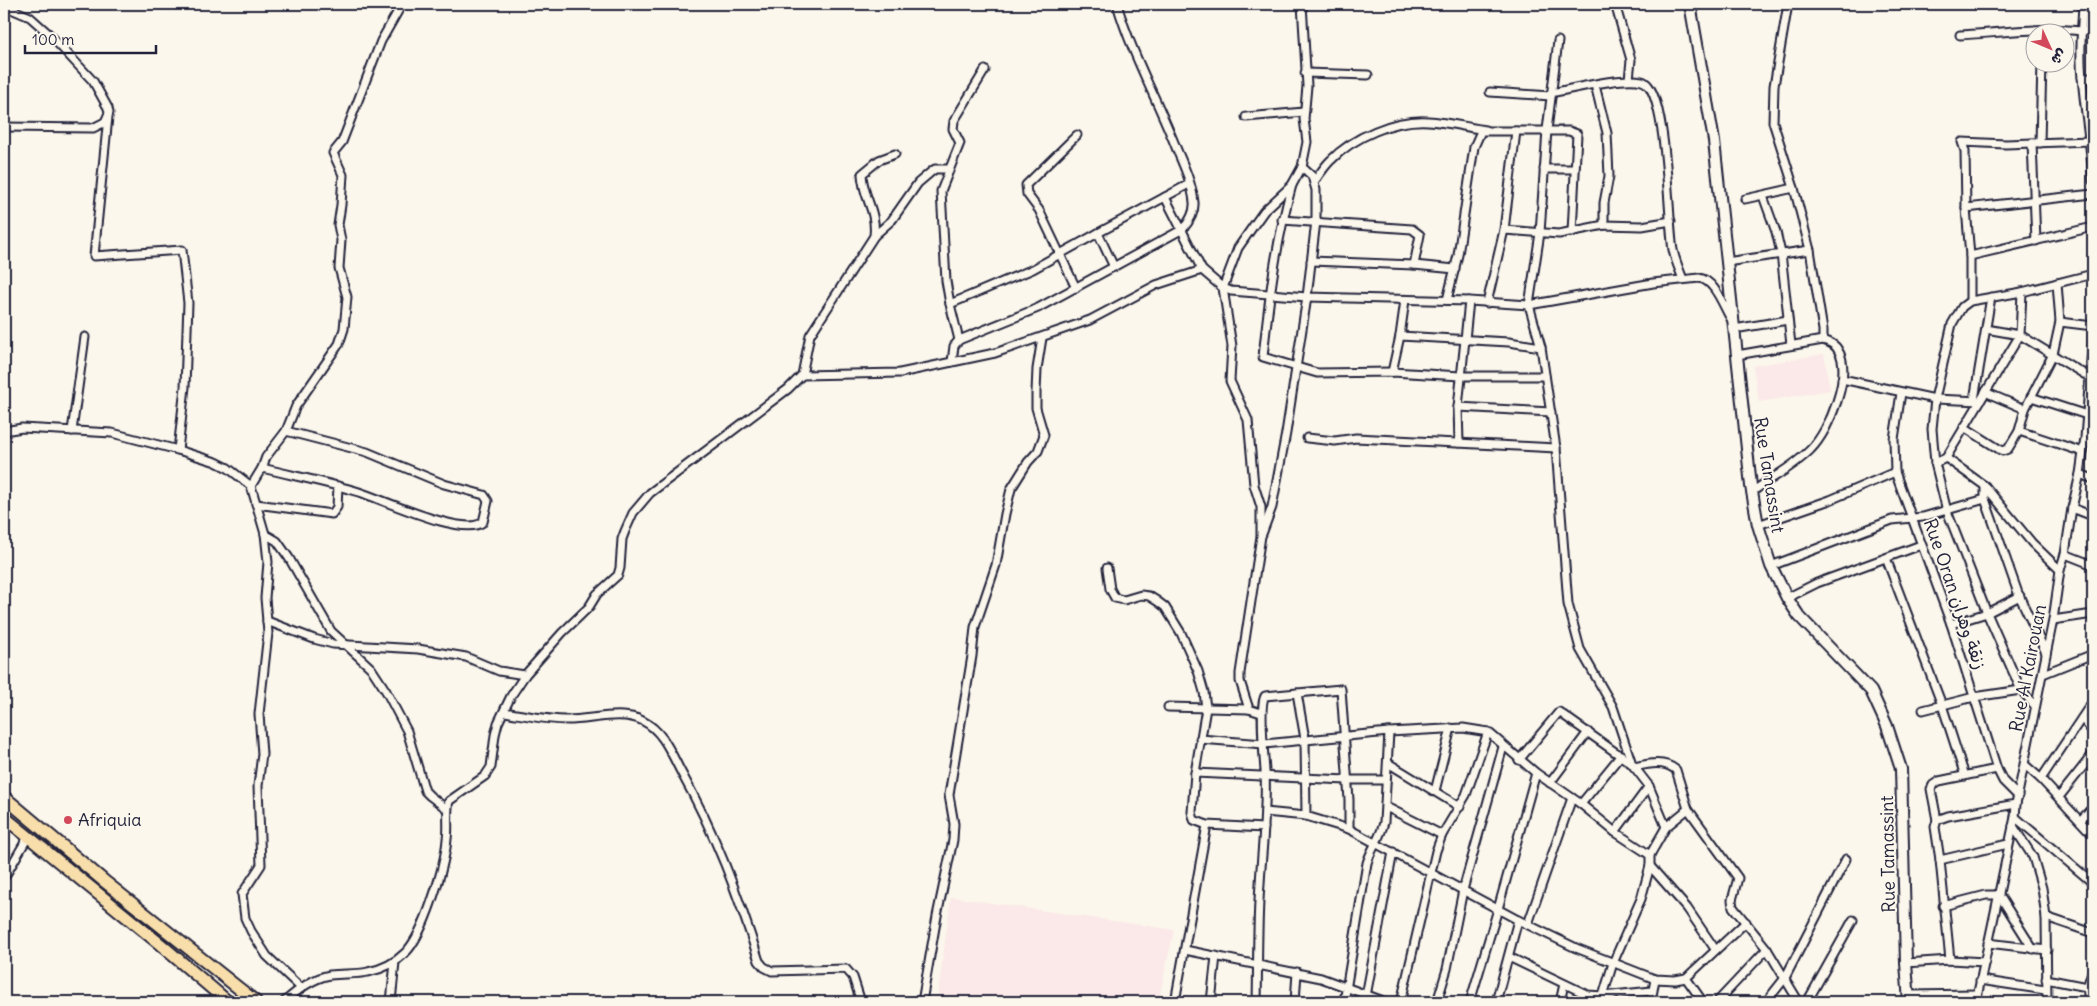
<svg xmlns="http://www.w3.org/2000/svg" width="2097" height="1006" font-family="Delius,'Playpen Sans Arabic',sans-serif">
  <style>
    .built { fill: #fbe8e8 }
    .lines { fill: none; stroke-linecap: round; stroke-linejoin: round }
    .minor-casing { stroke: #22223b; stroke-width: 11 }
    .secondary-casing { stroke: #22223b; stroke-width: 14 }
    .trunk-casing { stroke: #22223b; stroke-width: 15 }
    .minor { stroke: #fbf7ec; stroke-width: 7 }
    .secondary { stroke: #fbf7ec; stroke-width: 10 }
    .trunk { stroke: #f8deab; stroke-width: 11 }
    .poi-dot { fill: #d1495b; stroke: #fbf7ec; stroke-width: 2 }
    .labels { text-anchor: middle; stroke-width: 4; stroke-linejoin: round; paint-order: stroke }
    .street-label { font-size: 18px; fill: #22223b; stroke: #fbf7ec }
    .poi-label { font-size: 18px; fill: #22223b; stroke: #fbf7ec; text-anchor: start }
  </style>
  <rect width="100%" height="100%" fill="#fbf7ec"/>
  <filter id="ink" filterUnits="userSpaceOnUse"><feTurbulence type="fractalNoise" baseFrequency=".02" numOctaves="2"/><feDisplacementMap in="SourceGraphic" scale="10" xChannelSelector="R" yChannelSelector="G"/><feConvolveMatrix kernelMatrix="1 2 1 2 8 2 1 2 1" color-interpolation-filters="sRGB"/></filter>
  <g filter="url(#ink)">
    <!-- built -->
    <g class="built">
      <path d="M 1824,354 L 1830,390 L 1759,402 L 1753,366 Z"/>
      <path d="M 951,897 L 1174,930 L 1158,1002 L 937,1002 Z"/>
    </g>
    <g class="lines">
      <defs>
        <g id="minor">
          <path d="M 1615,4 L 1631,60 L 1629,79"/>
          <path d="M 1788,4 L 1774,86 L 1773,122 L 1794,188 L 1810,250 L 1823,330 L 1823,340"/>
          <path d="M 2083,4 C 2082,28 2079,53 2082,77 C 2085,112 2091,146 2093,181"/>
          <path d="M 4,6 L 30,17 L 49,34 L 93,81 L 108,108 L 109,113 L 105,122 L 93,128 L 4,127"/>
          <path d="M 1960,35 C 1998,33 2057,25 2093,33"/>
          <path d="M 1558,41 L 1547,130 L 1540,233 L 1529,305 L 1541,347 L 1556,448 L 1568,604 L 1580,649 L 1613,707 L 1632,764"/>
          <path d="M 1305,73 L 1368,75"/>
          <path d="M 2082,77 L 2093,79"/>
          <path d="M 1595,85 L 1607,133 L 1609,176 L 1604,203 L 1604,225"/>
          <path d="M 1490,92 L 1551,96"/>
          <path d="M 1551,93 C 1573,89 1622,76 1642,81 C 1668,87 1668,224 1673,250 C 1675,260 1679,269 1683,279"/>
          <path d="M 108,117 L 94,256 L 182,250 L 188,303 L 185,387 L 178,450"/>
          <path d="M 1246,117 L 1304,112"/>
          <path d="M 2032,143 L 2036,241"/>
          <path d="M 2040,143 L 2042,62"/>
          <path d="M 1544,169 L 1574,169"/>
          <path d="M 1314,182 C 1319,175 1324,167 1330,161 C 1353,137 1394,119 1428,121 C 1447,122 1466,127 1485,130"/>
          <path d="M 1292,185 C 1276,242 1269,299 1263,357 L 1317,373 L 1392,372 L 1461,376 L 1545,376"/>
          <path d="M 1763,196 L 1776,232 L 1781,253 L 1791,345"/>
          <path d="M 1165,197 L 1189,184"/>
          <path d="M 1745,199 L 1794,188"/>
          <path d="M 1966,208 L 2093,194"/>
          <path d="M 1282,220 L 1412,229 L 1420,235 L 1414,265"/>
          <path d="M 1504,230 L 1559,234 L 1604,225 L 1642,226 L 1671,221"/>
          <path d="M 874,236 L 892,220 L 918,183 L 931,172 L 935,169 L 949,169"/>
          <path d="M 1970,256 L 2093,227"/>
          <path d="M 1311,261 L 1414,265 L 1455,269"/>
          <path d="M 1726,262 L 1810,250"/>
          <path d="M 1114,267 L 1098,233 L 1165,197 L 1202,270 L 1223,288 L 1231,291 L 1307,297 L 1469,301 L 1529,305 L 1653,283 L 1699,278 C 1715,280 1723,306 1731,319"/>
          <path d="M 1076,288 L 1039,210 L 1027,194 L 1026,185 L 1077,135"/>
          <path d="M 1447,300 L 1458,255 L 1474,147 L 1481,131 L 1569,131 L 1577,134 L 1572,232"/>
          <path d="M 1970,301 L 1970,256 L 1966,208 L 1965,151 L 1962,142 L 2006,144 L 2091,141"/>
          <path d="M 1487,303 L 1504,230 L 1516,131"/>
          <path d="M 950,304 L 946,281 L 941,191 L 960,143 L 953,129 L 954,121 L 985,70"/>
          <path d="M 2060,322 L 2093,326"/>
          <path d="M 1734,329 L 1788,320"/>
          <path d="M 1986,329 L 2020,335 L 2089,377"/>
          <path d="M 1400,336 L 1509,342 L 1541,347"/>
          <path d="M 959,340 L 950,304 L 1033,269 L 1098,233"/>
          <path d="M 1737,355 L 1823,340 C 1829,342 1835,344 1838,350 C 1853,374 1829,431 1811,449 C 1795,466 1771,478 1752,492"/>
          <path d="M 952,362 L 954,346 L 959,340 L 1038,308 L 1183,229 C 1190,221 1195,213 1194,202 C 1192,184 1184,166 1177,150 C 1158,101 1132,55 1117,4"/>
          <path d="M 1392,372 L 1400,336 L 1405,300"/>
          <path d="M 802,375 L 810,335 L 874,236 C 877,210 863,198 862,174 L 879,160 L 895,154"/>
          <path d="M 1842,379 L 1935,399 L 1980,401"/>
          <path d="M 1985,392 L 2025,409"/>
          <path d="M 1901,393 L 1894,439 L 1895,472 L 1951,624 L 1997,769 L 2003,781 L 2018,796"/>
          <path d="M 2031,397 L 2087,415"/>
          <path d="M 1974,400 L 1991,297"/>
          <path d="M 1458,407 L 1551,412"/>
          <path d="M 1964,427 L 1999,449 L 2003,451 L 2008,449 L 2019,431 L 2025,409 L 2053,354 L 2060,322 L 2057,283"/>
          <path d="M 4,431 L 22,428 L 112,433 L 178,450 L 216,462 L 228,468 L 251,486 L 265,534 L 268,562 L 265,598 L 268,633 L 259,714 L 262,754 L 258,786 L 261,865 L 242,894 L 245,918 L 251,931 L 267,956 L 301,988"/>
          <path d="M 72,431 L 85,337"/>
          <path d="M 2019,431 L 2083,452"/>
          <path d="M 1307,438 L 1335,441 L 1356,438 L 1556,448"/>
          <path d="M 1459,443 L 1458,407 L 1469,301"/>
          <path d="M 1946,458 L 1985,486 L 2032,543 L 2060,570"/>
          <path d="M 1935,463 L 1946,458 L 2020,335 L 2022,292"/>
          <path d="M 262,468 C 294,476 327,482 359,492 C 382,499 464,538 483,522 L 488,501 L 484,495 L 444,484 L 367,452 L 286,431"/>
          <path d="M 2080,474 L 2093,479"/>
          <path d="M 251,486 L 262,468 L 266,457 L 286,431 L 296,406 L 339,344 L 344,329 L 347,297 L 339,268 L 341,240 L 338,225 L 341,205 L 343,175 L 333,153 L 342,142 L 381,41 L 402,4"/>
          <path d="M 1985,486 L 1985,499 L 2018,593 L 2046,653"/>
          <path d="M 256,504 L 332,514 L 337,507 L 338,486"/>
          <path d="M 2072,508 L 2093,516"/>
          <path d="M 1758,525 L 1830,500 L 1895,472"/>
          <path d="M 265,534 L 277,541 L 289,558 L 331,631 L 371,668 L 386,691 L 407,731 L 425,791 L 430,796 L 447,809"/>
          <path d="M 1262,534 L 1272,507 L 1286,433 L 1307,297 L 1316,221 L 1316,190 L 1312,176 L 1302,167"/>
          <path d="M 2065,554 L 2093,565"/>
          <path d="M 1886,558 L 1942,705 L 1965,776"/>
          <path d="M 1771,566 L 1892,520 L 1923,517 L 1985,499"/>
          <path d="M 1107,568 L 1110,589 L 1115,598 L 1124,600 L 1141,595 L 1149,596 L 1157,601 L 1165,607 L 1181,633 L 1198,671 L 1204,692 L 1206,708 L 1195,773 L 1192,812 L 1194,820 L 1207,825 L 1264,828"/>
          <path d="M 1787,598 L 1817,583 L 1921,545"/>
          <path d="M 2053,620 L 2093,614"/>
          <path d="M 267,621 L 314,639 L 333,644 L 418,649 L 466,657 L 499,671 L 525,675"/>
          <path d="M 1951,624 L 1987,613 L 2020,596"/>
          <path d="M 2043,674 L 2093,654"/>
          <path d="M 1297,693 L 1305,739 L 1306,816"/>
          <path d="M 2035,706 L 2021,690 L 1987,613 L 1947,511 L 1935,463 L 1932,429 L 1935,399 L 1952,324 L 1962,307 L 1970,301 L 2022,292 L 2093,274"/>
          <path d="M 1168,707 L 1249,709 L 1261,713"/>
          <path d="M 1249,709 L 1240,681 L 1240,673 L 1261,536 L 1261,507 L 1254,485 L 1248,420 L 1230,381 L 1232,346 L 1223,288 L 1238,248 L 1254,225 L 1264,211 L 1292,185 L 1302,167 L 1307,142 L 1304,119 L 1307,86 L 1302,4"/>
          <path d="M 1923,710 L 1974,697 L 2021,690"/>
          <path d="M 504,712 C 524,715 547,720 568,720 C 591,720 622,710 643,721 C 663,731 671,753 681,772 C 715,833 738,894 759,961 L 764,967 L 772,971 L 846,969 L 853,977 L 861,1002"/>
          <path d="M 2082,718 L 2093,732"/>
          <path d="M 1200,739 L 1264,744 L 1389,732 L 1463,728 L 1488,732 L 1536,773 L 1581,804 L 1615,832 L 1650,855"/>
          <path d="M 1519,760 L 1559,712 L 1632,764 L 1649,786 L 1666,827"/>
          <path d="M 1388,763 L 1460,807"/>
          <path d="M 2025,765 L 2041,779 L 2093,835"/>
          <path d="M 1634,767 C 1648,764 1664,760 1676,770 L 1688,809 L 1738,878 L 1732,900 L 1733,907 L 1767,949 L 1799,1002"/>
          <path d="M 1195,773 L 1347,780 L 1386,780"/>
          <path d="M 2041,779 L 2093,701"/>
          <path d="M 1550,783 L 1588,732"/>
          <path d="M 1435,791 L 1451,728"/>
          <path d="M 2059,797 L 2093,754"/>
          <path d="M 1581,804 L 1621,755"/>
          <path d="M 1386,807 L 1442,835"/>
          <path d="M 1265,812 L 1306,816 L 1349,829 L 1518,920 L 1576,948 L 1655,979 L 1675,980 L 1686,978 L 1746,922"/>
          <path d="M 2015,817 L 2093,883"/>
          <path d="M 1937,820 L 1931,789 L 1933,785 L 1939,781 L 1997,769"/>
          <path d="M 2080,821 L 2093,807"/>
          <path d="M 2013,826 L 2033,857 L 2042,888 L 2046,917 L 2047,1002"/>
          <path d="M 1615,832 L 1649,786"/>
          <path d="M 1940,860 L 2008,844"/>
          <path d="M 1650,866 L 1687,908 L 1715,949"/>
          <path d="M 4,878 L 28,837"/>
          <path d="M 1999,895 L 2033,949"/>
          <path d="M 1943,906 L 1986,895 L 1999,895"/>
          <path d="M 2046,917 L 2093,933"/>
          <path d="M 1528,924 L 1572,798"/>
          <path d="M 1988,943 L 2047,950"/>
          <path d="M 1185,950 L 1321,978 L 1386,1002"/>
          <path d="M 1509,957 L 1588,995 L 1603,996 L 1652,991"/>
          <path d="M 1950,960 L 1940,860 L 1935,827 L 1937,820 L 1948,816 L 2016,804"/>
          <path d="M 1906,963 L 1950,960 L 1985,962"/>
          <path d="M 1686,978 L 1703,1002"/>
          <path d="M 2046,979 L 2087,987"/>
          <path d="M 1980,980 L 2045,990"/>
          <path d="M 1909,995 L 1977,994"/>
          <path d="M 1366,996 L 1393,852"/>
          <path d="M 1603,996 L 1613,963 L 1641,899 L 1650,866 L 1650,855 L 1666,827 L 1688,809"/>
          <path d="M 284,1002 C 297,991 312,978 330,975 C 342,973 355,975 368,972 C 383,969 394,964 405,953 C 424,935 445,866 447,839 C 449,826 446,813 449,801 L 485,776 L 491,767 L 495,735 L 498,723 L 511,696 L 525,675 L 562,633 L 589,607 L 597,594 L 618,575 L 620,568 L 622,539 L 625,531 L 633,513 L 650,493 L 788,389 L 802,375 L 900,373 L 995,353 L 1090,320 L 1156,285 L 1202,270"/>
          <path d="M 391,1002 L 395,962"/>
          <path d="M 922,1002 L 937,916 L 953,840 L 954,824 L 949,795 L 972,656 L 975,627 L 996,565 L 1005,514 L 1011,489 L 1028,462 L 1038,451 L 1044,435 L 1036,408 L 1036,392 L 1037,369 L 1042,338"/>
          <path d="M 1175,1002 L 1207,825"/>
          <path d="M 1211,1002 L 1216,956"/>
          <path d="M 1257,1002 C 1258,963 1257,924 1260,884 C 1262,847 1267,809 1265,771 C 1264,757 1259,704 1265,696 L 1341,689 L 1349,800 L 1349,829"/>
          <path d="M 1295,1002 L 1297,972"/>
          <path d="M 1344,1002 L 1367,863 C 1371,849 1381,837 1384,822 L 1389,732"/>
          <path d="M 1401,1002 L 1436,851 L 1442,835 L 1466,795 L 1488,732"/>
          <path d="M 1437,1002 L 1447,969 L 1463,890 L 1503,747"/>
          <path d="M 1470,1002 L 1498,909 L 1536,773"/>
          <path d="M 1496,1002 L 1518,920"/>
          <path d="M 1560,1002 L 1564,984"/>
          <path d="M 1651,1002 L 1655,979"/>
          <path d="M 1717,1002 L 1767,949"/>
          <path d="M 1766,1002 L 1785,978 L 1846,859"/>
          <path d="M 1807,1002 L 1853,920"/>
          <path d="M 1976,1002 L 2015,817 L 2016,804 L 2053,620 L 2060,570 L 2065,554 L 2072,508 L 2080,474 L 2085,438 L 2093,336"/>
          <path d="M 2089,1002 L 2087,987 L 2093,969"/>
        </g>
        <path id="secondary" d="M 1690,4 L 1714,141 L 1751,486 L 1758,525 L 1771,566 L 1787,598 L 1799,616 L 1871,691 L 1887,726 L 1901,769 L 1906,963 L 1909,1002"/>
        <g id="trunk">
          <path d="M 4,797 L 104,881 L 256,1002"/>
          <path d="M 4,817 L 160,944 L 228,1002"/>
        </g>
      </defs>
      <!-- minor casing -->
      <use href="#minor" class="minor-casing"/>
      <!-- secondary casing -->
      <use href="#secondary" class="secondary-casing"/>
      <!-- trunk casing -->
      <use href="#trunk" class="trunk-casing"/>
      <!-- minor -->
      <use href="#minor" class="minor"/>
      <!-- secondary -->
      <use href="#secondary" class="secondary"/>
      <!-- trunk -->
      <use href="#trunk" class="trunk"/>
    </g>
  </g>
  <!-- markers -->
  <circle class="poi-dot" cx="68" cy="820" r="5"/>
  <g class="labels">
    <!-- street labels -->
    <g class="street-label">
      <text transform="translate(1769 475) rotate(81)" y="6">Rue Tamassint</text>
      <text transform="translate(1955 594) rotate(71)" y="6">Rue Oran زنقة وهران</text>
      <text transform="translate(2028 668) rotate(-79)" y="6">Rue Al Kairouan</text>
      <text transform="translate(1888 854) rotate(-91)" y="6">Rue Tamassint</text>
    </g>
    <!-- poi labels -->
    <g class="poi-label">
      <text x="78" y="826">Afriquia</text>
    </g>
  </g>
  <!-- margin -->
  <rect width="2097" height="1006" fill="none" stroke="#fbf7ec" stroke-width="20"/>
  <rect x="10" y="10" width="2077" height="986" fill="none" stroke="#22223b" stroke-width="2" filter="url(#ink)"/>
  <!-- north arrow -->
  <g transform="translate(2050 48) rotate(134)"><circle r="24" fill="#fbf7ec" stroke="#a4a2a5"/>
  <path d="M0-4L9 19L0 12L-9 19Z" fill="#d1495b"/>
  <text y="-8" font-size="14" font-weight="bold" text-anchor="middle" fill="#22223b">ش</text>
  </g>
  <!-- scale -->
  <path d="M25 45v8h131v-8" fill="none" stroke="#22223b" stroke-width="2.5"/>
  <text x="32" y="45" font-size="15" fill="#22223b" stroke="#fbf7ec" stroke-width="4" paint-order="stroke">100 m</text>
</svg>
